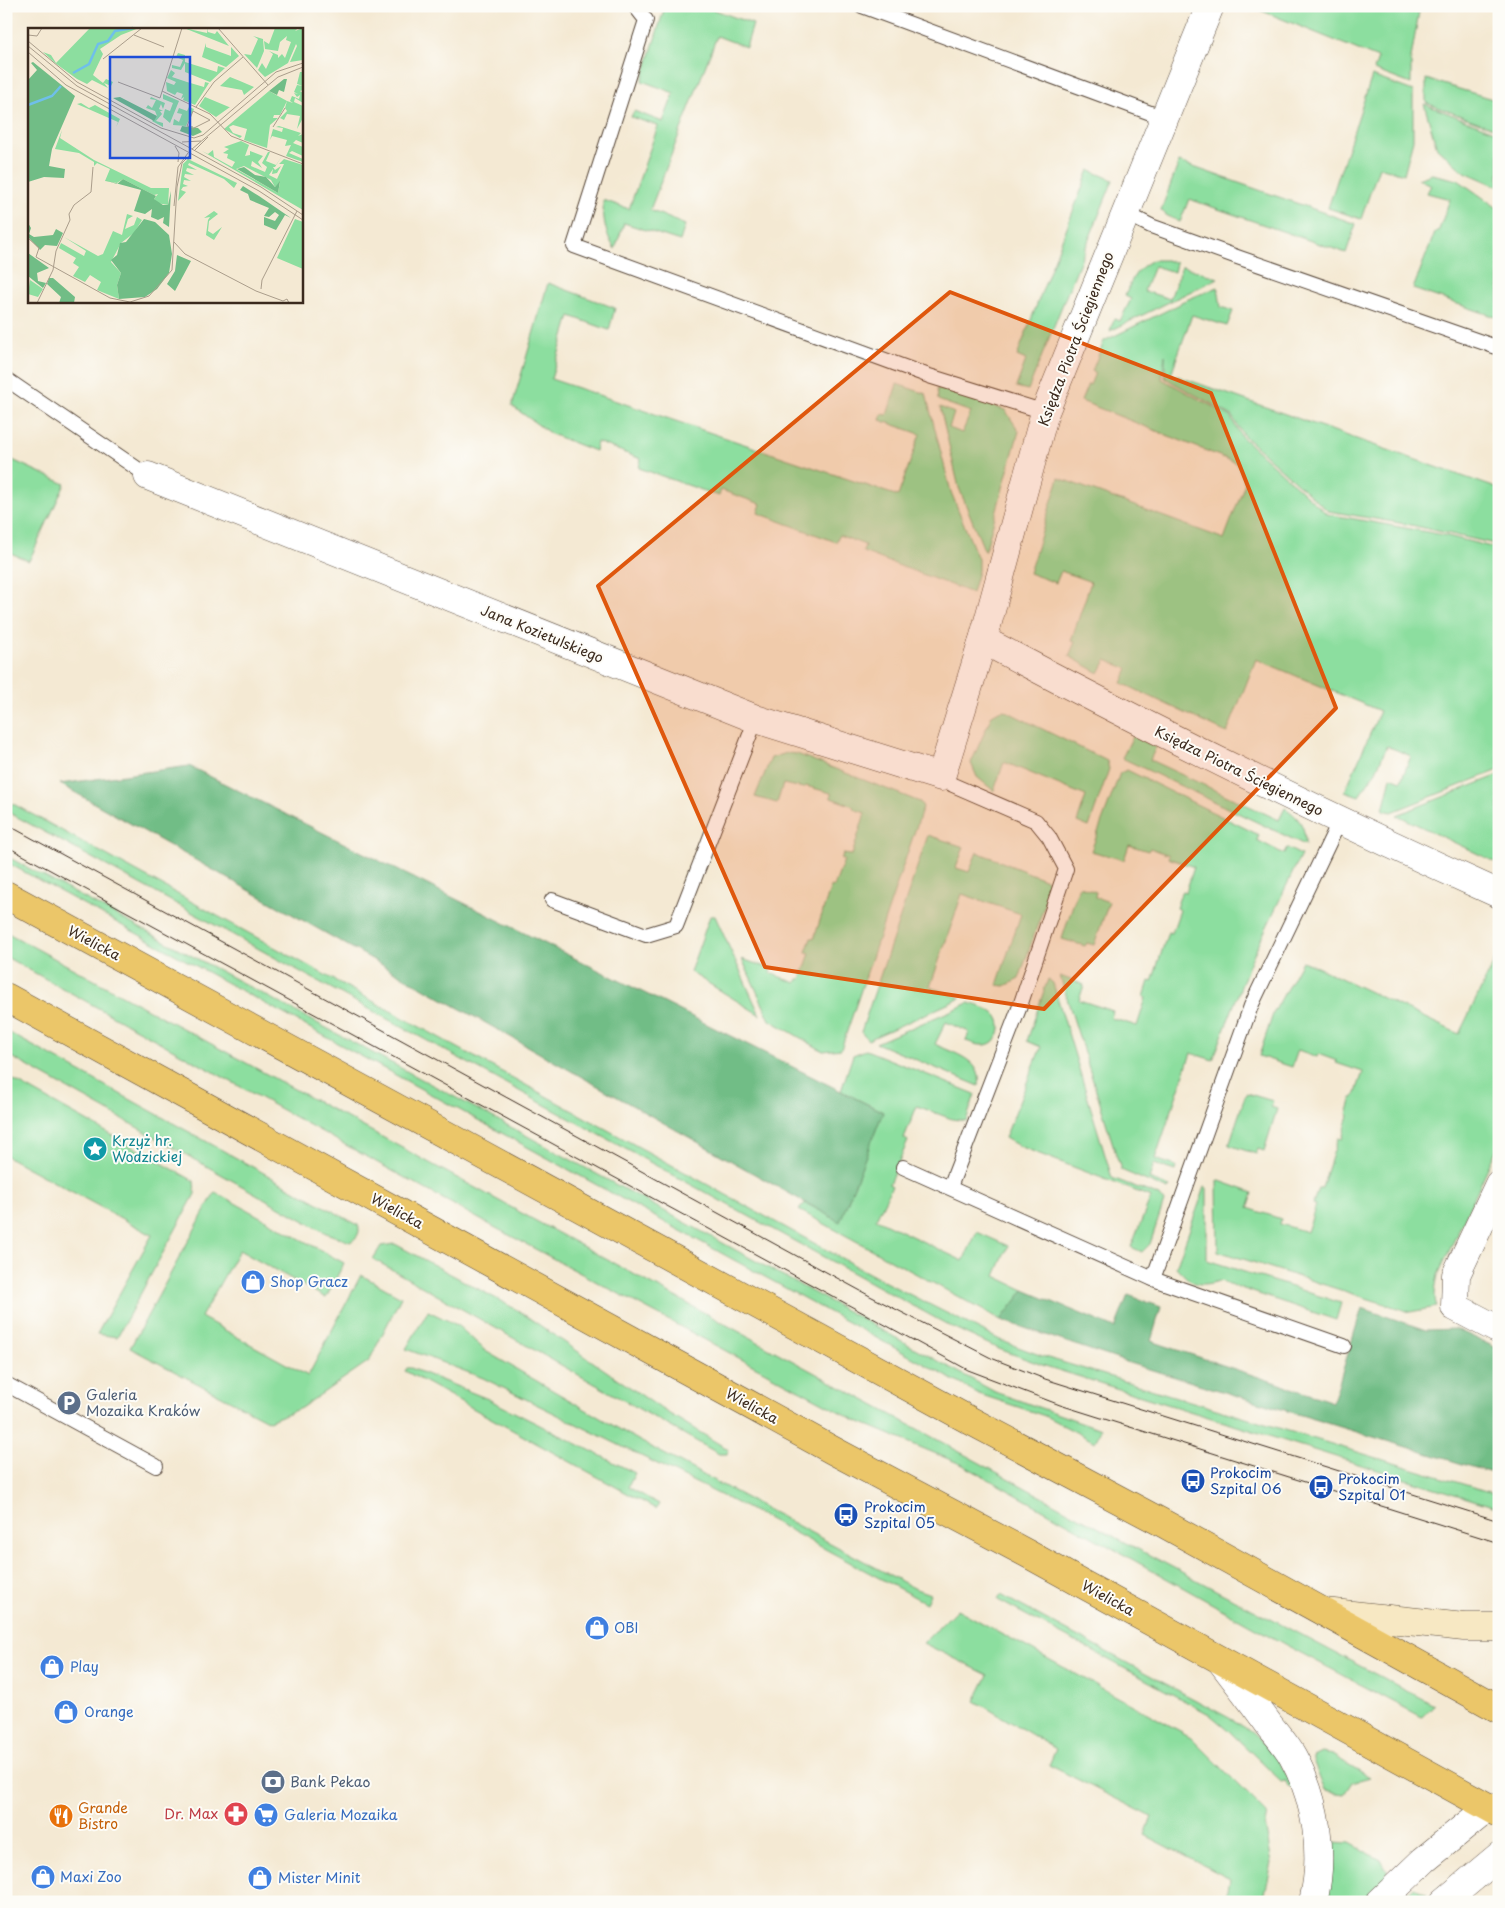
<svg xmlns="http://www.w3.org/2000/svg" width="1505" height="1908" font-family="'Playpen Sans',sans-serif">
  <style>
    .green { fill: #8cde9f; stroke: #64845e }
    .forest { fill: #71bd86; stroke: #567452 }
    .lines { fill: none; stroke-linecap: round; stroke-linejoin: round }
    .lane-casing { stroke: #574739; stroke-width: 16 }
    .street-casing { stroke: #574739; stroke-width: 29 }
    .secondary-casing { stroke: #574739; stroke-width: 29 }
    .primary-casing { stroke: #574739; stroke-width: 29 }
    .lane { stroke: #fff; stroke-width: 14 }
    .street { stroke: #fff; stroke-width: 28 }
    .secondary { stroke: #f7e8c3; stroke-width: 28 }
    .primary { stroke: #ebc669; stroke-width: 28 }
    .tram { stroke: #3b2a1e; stroke-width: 1 }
    .marked { fill: #df570d; fill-opacity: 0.2; stroke: #df570d; stroke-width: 4; stroke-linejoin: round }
    .labels { text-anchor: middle; stroke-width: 4; stroke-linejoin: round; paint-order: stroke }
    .street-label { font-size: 14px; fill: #3b2a1e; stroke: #fdfcf7 }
    .culture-label { font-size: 14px; fill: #0d838f; stroke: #fdfcf7; text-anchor: start }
    .shop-label { font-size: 14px; fill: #366cbe; stroke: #fdfcf7; text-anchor: start }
    .service-label { font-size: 14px; fill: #4e5e75; stroke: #fdfcf7; text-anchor: start }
    .transit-label { font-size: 14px; fill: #164399; stroke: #fdfcf7; text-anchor: start }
    .food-label { font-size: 14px; fill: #c56008; stroke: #fdfcf7; text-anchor: start }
    .health-label { font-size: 14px; fill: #be3a42; stroke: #fdfcf7; text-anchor: end }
    .inset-river { fill: none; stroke: #6fbfea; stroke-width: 2.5 }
    .inset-road { fill: none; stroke: #aa9d8b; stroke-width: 1 }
    .view { fill: #1d4ed8; fill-opacity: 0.15; stroke: #1d4ed8; stroke-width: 2.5 }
    .inset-edge { fill: none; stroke: #3b2a1e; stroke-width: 2.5 }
  </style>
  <rect width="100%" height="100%" fill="#fdfcf7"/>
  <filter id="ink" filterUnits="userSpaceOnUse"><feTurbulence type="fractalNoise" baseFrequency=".02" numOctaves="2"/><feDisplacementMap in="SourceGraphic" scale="10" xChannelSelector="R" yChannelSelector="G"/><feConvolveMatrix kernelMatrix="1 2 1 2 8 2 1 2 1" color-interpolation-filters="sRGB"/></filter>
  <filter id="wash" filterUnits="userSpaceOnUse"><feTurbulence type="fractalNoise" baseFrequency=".0096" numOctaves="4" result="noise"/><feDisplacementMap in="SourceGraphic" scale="20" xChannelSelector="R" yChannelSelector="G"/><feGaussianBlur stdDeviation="1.12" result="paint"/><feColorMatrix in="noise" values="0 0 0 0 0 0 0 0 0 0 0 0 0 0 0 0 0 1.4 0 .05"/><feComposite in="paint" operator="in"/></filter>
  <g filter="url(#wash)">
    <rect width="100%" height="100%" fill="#f4e9d3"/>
    <!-- green -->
    <g class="green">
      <path d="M 665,6 L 704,6 L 753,24 L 746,47 L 717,36 L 650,210 L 685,225 L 680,241 L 624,223 L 615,249 C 605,234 603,219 603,200 L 629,209 L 658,126 L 631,117 L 634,111 L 663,122 L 674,93 L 642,81 Z"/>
      <path d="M 1250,6 L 1420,6 L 1411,58 L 1411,84 L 1374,70 L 1378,58 Z"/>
      <path d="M 1372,76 L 1413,91 L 1413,140 L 1404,174 L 1379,167 L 1361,219 L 1328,208 Z"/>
      <path d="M 1426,79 L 1499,101 L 1499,130 L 1426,103 Z"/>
      <path d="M 1424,104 L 1499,133 L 1499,187 L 1463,171 L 1437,148 Z"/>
      <path d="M 1179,162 L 1356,224 L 1346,253 L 1189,199 L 1180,222 L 1166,215 L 1161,210 Z"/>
      <path d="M 1089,170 L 1113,180 L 1028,390 L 1016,387 L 1026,360 L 1017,356 Z"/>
      <path d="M 1432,174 L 1458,180 L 1499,209 L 1499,318 L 1413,289 L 1435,232 L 1439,230 L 1450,199 L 1427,193 L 1431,185 L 1418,179 Z"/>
      <path d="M 1153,260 L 1166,260 L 1176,263 L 1174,272 L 1154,266 L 1144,291 L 1170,299 L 1182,266 L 1218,278 L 1110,331 L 1114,319 L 1120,321 L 1131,299 L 1125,296 C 1133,277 1135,270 1153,260 Z"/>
      <path d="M 548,283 L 615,308 L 609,330 L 570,316 L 551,379 L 898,496 L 920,434 L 880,420 L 882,414 L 887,415 L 897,384 L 926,394 L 951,492 L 978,559 L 978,571 L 972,593 L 863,552 L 865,545 L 839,535 L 836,542 L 758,513 L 761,504 L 721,490 L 719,496 L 639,468 L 641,459 L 597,442 L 595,451 L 551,434 L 512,406 Z"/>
      <path d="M 1218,287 L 1221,307 L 1233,311 L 1227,326 L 1192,315 L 1171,374 L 1499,489 L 1499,545 L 1411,525 L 1328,511 L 1244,436 L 1231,415 L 1165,378 L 1165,355 L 1162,379 L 1230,416 L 1241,436 L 1327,514 L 1444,535 L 1499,549 L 1499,770 L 1392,812 L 1383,810 L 1391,777 L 1401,781 L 1411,756 L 1387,746 L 1376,771 L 1359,796 L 1345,791 L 1380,711 L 1256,659 L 1227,733 L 1122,683 L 1128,669 L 1106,660 L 1099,673 L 1069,656 L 1075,642 L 1071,641 L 1091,582 L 1061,571 L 1056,583 L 1029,573 L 1059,478 L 1224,539 L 1245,483 L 1237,463 L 1081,401 L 1088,384 L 1090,385 L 1095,373 L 1092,371 L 1104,341 L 1180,304 L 1181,302 Z"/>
      <path d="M 937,388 L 1005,410 L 1019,431 L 985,552 L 959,488 L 940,407 L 954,413 L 949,428 L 962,433 L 971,412 L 938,400 Z"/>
      <path d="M 6,457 L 65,484 L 29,561 L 6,551 Z"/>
      <path d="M 1004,710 L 1107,761 L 1109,769 L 1089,827 L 1077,822 L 1086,796 L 1004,762 L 994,791 L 977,777 L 971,763 L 992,715 L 999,711 Z"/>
      <path d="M 1133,736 L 1156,747 L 1150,760 L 1279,820 L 1285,808 C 1299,817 1306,827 1305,845 L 1122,758 Z"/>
      <path d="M 787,753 L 797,754 L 920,802 L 923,807 L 841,1049 L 823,1051 L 770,1020 L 742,959 L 771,969 L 770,973 L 796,983 L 798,979 L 801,979 L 810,953 L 806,952 L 811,938 L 814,939 L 831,886 L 834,887 L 844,860 L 841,859 L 843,854 L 852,855 L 865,813 L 854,809 L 853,806 L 831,798 L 831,793 L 806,786 L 804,788 L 783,784 L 777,803 L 755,797 L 771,758 Z"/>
      <path d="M 1127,770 L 1259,835 L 1257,840 L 1284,854 L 1287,848 L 1301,855 L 1251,960 L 1213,1060 L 1191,1053 L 1155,1159 L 1176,1166 L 1175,1171 L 1154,1164 L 1149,1179 L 1170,1187 L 1168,1190 L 1121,1170 L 1060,976 L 1084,985 L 1079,1000 L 1113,1011 L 1111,1018 L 1137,1026 L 1146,998 L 1144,997 L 1149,981 L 1152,982 L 1168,932 L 1172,933 L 1180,910 L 1176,908 L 1182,891 L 1186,892 L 1194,867 L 1168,858 L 1169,855 L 1150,848 L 1148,851 L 1129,845 L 1124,860 L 1091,851 L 1120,773 Z"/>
      <path d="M 1499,775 L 1499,864 L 1397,815 Z"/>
      <path d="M 6,800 L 885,1282 L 1002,1341 L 1045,1357 L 1499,1495 L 1499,1508 L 1042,1365 L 999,1349 L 950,1326 L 6,811 Z"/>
      <path d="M 928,835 L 964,847 L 956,868 L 969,872 L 977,852 L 1049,881 L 1049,892 L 1019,979 L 1005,986 L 997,985 L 1021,914 L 962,894 L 930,987 L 961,998 L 868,1040 L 861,1032 Z"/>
      <path d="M 6,856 L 520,1132 L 995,1392 L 1101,1429 L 1095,1442 L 1045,1416 L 979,1394 L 6,862 Z"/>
      <path d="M 1079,886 L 1096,892 L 1095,897 L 1109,902 L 1094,945 L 1087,943 L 1085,946 L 1062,939 Z"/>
      <path d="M 710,916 L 715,916 L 760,1015 L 690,972 Z"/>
      <path d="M 6,932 L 1134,1547 L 1434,1705 L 1422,1717 L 1286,1645 L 963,1465 L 855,1420 L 481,1220 L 6,957 Z"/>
      <path d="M 1499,952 L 1499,1144 L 1438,1275 C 1436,1285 1433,1297 1437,1307 L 1410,1312 L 1218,1251 L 1217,1180 L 1253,1193 L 1248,1208 L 1281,1219 L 1280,1224 L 1307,1232 L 1316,1205 L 1313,1204 L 1318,1188 L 1322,1188 L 1338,1138 L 1342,1139 L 1349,1115 L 1347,1114 L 1352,1098 L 1354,1098 L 1363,1072 L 1336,1063 L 1337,1061 L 1318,1054 L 1317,1057 L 1298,1050 L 1292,1067 L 1259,1056 L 1273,1014 L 1302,961 L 1315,966 L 1459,1034 Z"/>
      <path d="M 1048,979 L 1053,983 L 1112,1178 L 1160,1196 L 1164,1202 L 1150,1244 L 1142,1252 L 1131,1247 L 1151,1197 L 1019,1146 L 1005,1138 L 1041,1047 L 1027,1041 Z"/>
      <path d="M 969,1003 C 977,1006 988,1008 995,1014 C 1006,1025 998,1047 981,1045 C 976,1045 970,1042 966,1041 L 969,1032 L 946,1022 L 935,1044 C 954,1054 983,1059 979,1086 L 876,1043 Z"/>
      <path d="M 6,1031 L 358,1225 C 361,1233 357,1238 350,1242 L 326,1233 L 6,1054 Z"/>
      <path d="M 866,1050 L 975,1094 L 966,1121 L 952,1119 L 917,1106 L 904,1138 L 908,1141 L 889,1184 L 892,1186 L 876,1219 L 963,1261 L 977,1232 L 1008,1246 L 995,1276 L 1024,1290 L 1001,1320 L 799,1210 L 805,1203 L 840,1221 L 883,1112 L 841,1091 L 853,1055 Z"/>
      <path d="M 6,1076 L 194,1181 L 195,1194 L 117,1337 L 97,1334 L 152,1235 L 6,1156 Z"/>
      <path d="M 1246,1093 L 1273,1101 L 1271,1107 L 1277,1109 L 1264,1151 L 1258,1149 L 1256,1154 L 1229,1145 Z"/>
      <path d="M 1205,1187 L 1207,1188 L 1207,1260 L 1341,1303 L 1336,1320 L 1220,1281 C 1196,1287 1193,1285 1176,1267 Z"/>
      <path d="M 215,1192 L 344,1263 L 326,1298 L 239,1250 L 201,1317 L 308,1376 L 361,1275 L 401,1297 L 369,1361 L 301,1408 L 269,1421 L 130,1348 Z"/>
      <path d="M 395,1244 L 519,1311 L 663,1410 L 729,1450 L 727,1454 L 719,1454 L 373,1259 L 381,1246 Z"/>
      <path d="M 428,1311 L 457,1325 L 487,1352 L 638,1440 L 916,1589 L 930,1594 L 926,1603 L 767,1518 L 483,1378 L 406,1349 Z"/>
      <path d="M 407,1368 L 411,1368 L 488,1399 L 635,1473 L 628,1487 L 659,1504 L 656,1509 L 405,1371 Z"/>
      <path d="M 1001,1595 L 1244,1726 C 1267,1743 1281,1762 1294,1788 L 1288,1786 L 1285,1780 L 1281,1781 L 1227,1729 L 1209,1714 L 998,1600 Z"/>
      <path d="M 957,1609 L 1191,1737 L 1267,1813 L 1265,1824 L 1272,1863 L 1263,1902 L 1226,1902 L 1230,1879 L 1145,1835 L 1152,1817 L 1049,1765 L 1056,1749 L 975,1701 L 988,1675 L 923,1643 Z"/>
      <path d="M 1322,1753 L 1332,1755 L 1370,1777 L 1352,1782 L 1344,1794 L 1325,1791 L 1314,1764 L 1314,1757 Z"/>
      <path d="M 1333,1842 L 1350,1843 L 1381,1860 L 1389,1875 L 1360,1902 L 1326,1902 L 1332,1863 Z"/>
      <path d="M 1413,1886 L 1427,1893 L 1417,1902 L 1396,1902 Z"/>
    </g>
    <!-- forest -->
    <g class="forest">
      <path d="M 189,766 L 883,1112 L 840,1222 L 60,784 Z"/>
      <path d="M 1024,1290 L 1115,1328 L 1128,1295 L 1161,1307 L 1151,1341 L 1333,1402 L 1362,1308 L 1426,1330 L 1456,1329 L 1499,1349 L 1499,1475 L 1129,1363 L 1001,1320 Z"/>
    </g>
  </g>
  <g filter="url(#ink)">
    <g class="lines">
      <defs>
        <g id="lane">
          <path d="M 635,6 L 646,20 L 574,246 L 929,376 L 1045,412"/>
          <path d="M 862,6 L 1164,118"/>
          <path d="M 1125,213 L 1151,226 L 1240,258 L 1499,348"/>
          <path d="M 6,379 L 148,476"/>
          <path d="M 941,777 L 953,785 L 1036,821 L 1049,837 L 1066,869 L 1020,1006 L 950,1187"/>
          <path d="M 552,900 L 646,935 L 676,926 L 756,719"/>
          <path d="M 903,1167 L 1153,1279 L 1344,1346"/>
          <path d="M 1153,1279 L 1251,1006 L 1340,820"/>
          <path d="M 6,1384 L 156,1466"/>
        </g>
        <g id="street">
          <path d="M 148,476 L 756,719 L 941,777 L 983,640 L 1045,412 L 1210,6"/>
          <path d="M 983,640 C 1153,730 1324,815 1499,894"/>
          <path d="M 1499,1184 L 1456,1275 L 1455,1307 L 1499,1330"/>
          <path d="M 1221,1661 C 1238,1683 1254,1704 1270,1726 C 1278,1736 1287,1746 1293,1757 C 1316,1799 1325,1854 1313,1902"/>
          <path d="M 1380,1902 L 1424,1860 L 1489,1807"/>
          <path d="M 1444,1902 L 1499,1856"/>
        </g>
        <path id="secondary" d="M 1324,1612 L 1464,1627 L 1499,1627"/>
        <g id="primary">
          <path d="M 6,895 L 971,1421 L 1159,1521 L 1499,1709"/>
          <path d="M 6,997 L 834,1451 L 1028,1554 L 1499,1813"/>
        </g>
      </defs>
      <!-- lane casing -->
      <use href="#lane" class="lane-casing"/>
      <!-- street casing -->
      <use href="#street" class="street-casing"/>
      <!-- secondary casing -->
      <use href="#secondary" class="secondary-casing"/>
      <!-- primary casing -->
      <use href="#primary" class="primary-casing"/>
      <!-- lane -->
      <use href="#lane" class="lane"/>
      <!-- street -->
      <use href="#street" class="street"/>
      <!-- secondary -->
      <use href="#secondary" class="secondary"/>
      <!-- primary -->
      <use href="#primary" class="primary"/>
      <!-- tram -->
      <g class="tram">
        <path d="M 6,824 L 870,1296 L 991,1358 L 1045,1379 L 1499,1521"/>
        <path d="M 6,846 L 968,1370 L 1060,1405 L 1499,1543"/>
      </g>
    </g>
  </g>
  <!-- marked area -->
  <path class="marked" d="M 950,292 L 1211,393 L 1336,708 L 1044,1009 L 765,967 L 598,586 Z"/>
  <!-- icons -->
  <defs>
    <symbol id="sight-disc" viewBox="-11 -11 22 22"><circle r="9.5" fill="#0f9aa8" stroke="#fdfcf7"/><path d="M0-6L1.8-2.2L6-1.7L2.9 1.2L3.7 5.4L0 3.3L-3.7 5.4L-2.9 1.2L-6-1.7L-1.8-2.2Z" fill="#fff"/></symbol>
    <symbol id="shop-disc" viewBox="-11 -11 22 22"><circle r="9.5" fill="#3f7fe0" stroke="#fdfcf7"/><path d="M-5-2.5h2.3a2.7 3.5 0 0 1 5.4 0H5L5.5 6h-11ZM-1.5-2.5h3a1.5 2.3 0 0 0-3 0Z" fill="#fff"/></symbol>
    <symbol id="parking-disc" viewBox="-11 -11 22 22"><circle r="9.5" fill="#5c6f8a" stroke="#fdfcf7"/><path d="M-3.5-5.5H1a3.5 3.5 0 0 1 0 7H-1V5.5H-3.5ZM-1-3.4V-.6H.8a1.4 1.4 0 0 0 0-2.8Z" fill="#fff"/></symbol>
    <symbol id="bus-disc" viewBox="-11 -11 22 22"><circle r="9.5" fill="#1a4fb4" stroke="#fdfcf7"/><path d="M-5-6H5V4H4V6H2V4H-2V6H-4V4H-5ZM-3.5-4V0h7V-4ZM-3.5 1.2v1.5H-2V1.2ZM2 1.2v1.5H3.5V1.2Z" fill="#fff"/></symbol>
    <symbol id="bank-disc" viewBox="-11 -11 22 22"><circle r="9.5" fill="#5c6f8a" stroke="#fdfcf7"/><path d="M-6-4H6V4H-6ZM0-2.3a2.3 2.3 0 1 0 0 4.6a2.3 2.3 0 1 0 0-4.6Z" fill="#fff"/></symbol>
    <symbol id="pharmacy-disc" viewBox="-11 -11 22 22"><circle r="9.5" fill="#e0444e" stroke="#fdfcf7"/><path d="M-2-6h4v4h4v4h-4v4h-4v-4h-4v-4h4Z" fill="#fff"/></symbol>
    <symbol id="supermarket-disc" viewBox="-11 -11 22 22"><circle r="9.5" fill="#3f7fe0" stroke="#fdfcf7"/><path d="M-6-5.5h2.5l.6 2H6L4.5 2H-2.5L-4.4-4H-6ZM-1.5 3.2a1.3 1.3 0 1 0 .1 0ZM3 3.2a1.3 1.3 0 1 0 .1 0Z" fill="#fff"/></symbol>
    <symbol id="restaurant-disc" viewBox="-11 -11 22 22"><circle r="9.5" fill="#e8710a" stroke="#fdfcf7"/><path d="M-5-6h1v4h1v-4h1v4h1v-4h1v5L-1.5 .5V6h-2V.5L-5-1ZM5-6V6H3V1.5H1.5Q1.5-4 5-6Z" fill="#fff"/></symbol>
  </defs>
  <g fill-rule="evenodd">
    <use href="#sight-disc" x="81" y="1135" width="28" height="28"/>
    <use href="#shop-disc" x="239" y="1268" width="28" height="28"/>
    <use href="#parking-disc" x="55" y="1389" width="28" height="28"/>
    <use href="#bus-disc" x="1179" y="1467" width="28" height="28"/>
    <use href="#bus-disc" x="1307" y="1473" width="28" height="28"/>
    <use href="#bus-disc" x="832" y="1501" width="28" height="28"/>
    <use href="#shop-disc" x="583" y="1614" width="28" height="28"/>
    <use href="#shop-disc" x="38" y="1653" width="28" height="28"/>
    <use href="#shop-disc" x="52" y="1698" width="28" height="28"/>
    <use href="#bank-disc" x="259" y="1768" width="28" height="28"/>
    <use href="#pharmacy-disc" x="222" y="1800" width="28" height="28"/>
    <use href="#supermarket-disc" x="252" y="1801" width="28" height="28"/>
    <use href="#restaurant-disc" x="47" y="1802" width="28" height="28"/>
    <use href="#shop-disc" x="29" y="1863" width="28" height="28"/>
    <use href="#shop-disc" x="246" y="1864" width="28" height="28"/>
  </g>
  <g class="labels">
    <!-- street labels -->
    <g class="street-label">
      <text transform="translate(1076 339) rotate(-69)" y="5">Księdza Piotra Ściegiennego</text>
      <text transform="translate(542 634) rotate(22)" y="5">Jana Kozietulskiego</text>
      <text transform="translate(1239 771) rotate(26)" y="5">Księdza Piotra Ściegiennego</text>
      <text transform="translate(94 943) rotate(28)" y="5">Wielicka</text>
      <text transform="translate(397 1211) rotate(29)" y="5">Wielicka</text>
      <text transform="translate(752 1406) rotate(29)" y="5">Wielicka</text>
      <text transform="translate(1108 1598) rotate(29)" y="5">Wielicka</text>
    </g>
    <!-- culture labels -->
    <g class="culture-label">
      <text x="112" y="1146">Krzyż hr.<tspan x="112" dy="16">Wodzickiej</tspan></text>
    </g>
    <!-- shop labels -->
    <g class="shop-label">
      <text x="270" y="1287">Shop Gracz</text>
      <text x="614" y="1633">OBI</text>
      <text x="70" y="1672">Play</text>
      <text x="84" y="1717">Orange</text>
      <text x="284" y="1820">Galeria Mozaika</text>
      <text x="60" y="1882">Maxi Zoo</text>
      <text x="278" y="1883">Mister Minit</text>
    </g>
    <!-- service labels -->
    <g class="service-label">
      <text x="86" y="1400">Galeria<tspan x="86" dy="16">Mozaika Kraków</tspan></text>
      <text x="290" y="1787">Bank Pekao</text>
    </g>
    <!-- transit labels -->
    <g class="transit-label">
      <text x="1210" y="1478">Prokocim<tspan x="1210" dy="16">Szpital 06</tspan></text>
      <text x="1338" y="1484">Prokocim<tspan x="1338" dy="16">Szpital 01</tspan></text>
      <text x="864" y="1512">Prokocim<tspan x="864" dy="16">Szpital 05</tspan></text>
    </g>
    <!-- food labels -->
    <g class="food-label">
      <text x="78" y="1813">Grande<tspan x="78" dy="16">Bistro</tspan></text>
    </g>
    <!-- health labels -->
    <g class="health-label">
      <text x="218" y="1819">Dr. Max</text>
    </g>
  </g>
  <!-- overview -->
  <g transform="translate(28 28)">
    <rect width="275" height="275" fill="#f4e9d3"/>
    <path d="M 62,0 L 111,0 L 93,7 L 72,21 L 75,26 L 65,47 L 75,55 L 78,51 L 85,54 L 83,58 L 76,55 L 80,60 L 64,52 L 59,56 L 49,51 L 27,35 L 15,24 L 23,27 L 28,35 ZM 156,0 L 179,5 L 180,0 L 180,4 L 187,6 L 189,3 L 201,18 ZM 247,0 L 270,0 L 267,3 L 275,0 L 275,32 L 262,34 L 269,18 L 268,16 L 260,35 L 237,49 L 230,42 L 234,35 L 238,41 L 245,26 L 241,23 L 250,27 L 250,30 L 254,26 L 257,30 L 263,14 L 258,12 L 259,8 L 252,14 L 250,23 L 237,21 L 236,13 L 241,16 ZM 225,8 L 235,11 L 236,23 L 229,40 L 216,26 L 223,27 L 230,11 ZM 178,15 L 178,19 L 203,28 L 203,19 L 211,28 L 198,39 L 174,29 ZM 150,25 L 157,27 L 157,34 L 189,44 L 190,38 L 197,40 L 182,54 L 157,44 L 157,35 L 153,42 L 144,40 L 144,37 L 152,39 L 155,32 L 148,29 ZM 143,42 L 147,45 L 144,49 L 159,54 L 176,59 L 177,54 L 181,55 L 167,77 L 155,72 L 156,69 L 153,71 L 155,66 L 149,64 L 147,67 L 139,63 L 138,54 L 146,57 L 148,54 L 139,50 ZM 272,44 L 275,44 L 275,62 L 272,63 L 275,65 L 275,75 L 267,70 L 266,74 L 275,78 L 275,90 L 269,101 L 272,88 L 259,86 L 256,92 L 252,90 L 259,83 L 257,80 L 259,73 L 265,75 L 262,73 L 264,68 L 271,71 L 272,67 L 269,69 L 266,65 L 270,66 L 266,64 L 269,57 L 275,58 L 269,56 ZM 202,49 L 212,53 L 226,59 L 216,67 L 214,62 L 192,58 ZM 241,63 L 259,73 L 252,87 L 246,87 L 245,90 L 250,90 L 242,97 L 239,120 L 216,112 L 219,101 L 205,97 L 201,99 L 205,105 L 214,108 L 212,110 L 196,101 ZM 135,66 L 151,73 L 142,95 L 135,89 L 137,81 L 142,83 L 145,75 L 135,71 ZM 123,69 L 137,75 L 135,81 L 133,76 L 131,81 L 135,83 L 132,83 L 134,86 L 128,93 L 135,95 L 135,99 L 124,93 L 129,88 L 127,83 L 118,80 L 120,77 L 124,80 L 128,72 L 122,71 ZM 177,69 L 201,79 L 202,79 L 188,89 L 171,78 ZM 53,75 L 61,80 L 67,77 L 92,91 L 88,99 L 90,94 L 49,76 ZM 161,79 L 166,81 L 158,98 L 145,97 L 146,91 L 151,94 L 154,86 L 149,85 L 151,80 L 159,83 ZM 251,98 L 273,105 L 270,108 L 275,106 L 275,115 L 268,112 L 265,115 L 275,119 L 275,128 L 264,123 L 261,125 L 275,131 L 275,134 L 258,128 L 263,117 L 257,118 L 259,112 L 244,108 L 242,112 L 245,101 L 254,104 L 255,100 L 248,99 ZM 34,102 L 32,110 L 66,132 L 123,160 L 141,160 L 140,177 L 129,175 L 126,171 L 130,166 L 126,167 L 95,151 L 89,155 L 77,153 L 82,141 L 69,135 L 66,138 L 66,134 L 51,125 L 27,121 ZM 213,113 L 221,117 L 217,128 L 222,127 L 222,123 L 235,128 L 230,134 L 234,140 L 224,133 L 223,138 L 237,144 L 239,139 L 234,135 L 240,124 L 242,124 L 238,133 L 248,137 L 254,128 L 247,139 L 245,139 L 247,142 L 253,138 L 249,145 L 244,146 L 245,141 L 241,147 L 249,151 L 256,136 L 251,136 L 256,131 L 275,137 L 275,182 L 174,123 L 180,126 L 185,122 L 186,129 L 204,139 L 207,134 L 199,130 L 200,126 L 195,125 L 201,121 L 196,119 ZM 216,138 L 243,152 L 247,159 L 252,154 L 250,165 L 208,141 ZM 160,131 L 209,155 L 206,160 L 196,151 L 161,135 L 160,137 L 169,142 L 159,140 L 158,143 L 166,147 L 157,146 L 156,149 L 163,153 L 156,152 L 155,156 L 160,158 L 155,159 L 153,162 L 158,164 L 150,173 L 155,136 ZM 186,183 L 190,186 L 181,193 L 180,203 L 185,206 L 194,199 L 186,212 L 178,207 L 180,192 L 182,189 L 176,190 ZM 99,186 L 105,188 L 100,191 L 97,201 L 106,197 L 109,189 L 114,192 L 106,205 L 93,215 L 83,234 L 93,245 L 89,257 L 91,271 L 69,262 L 73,254 L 62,247 L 57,254 L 45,248 L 51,239 L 45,235 L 48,230 L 31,220 L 33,215 L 56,228 L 58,223 L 36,209 L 70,228 L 75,226 L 85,203 L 94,207 ZM 267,191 L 275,194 L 275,241 L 249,230 ZM 2,252 L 15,261 L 10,269 L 0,266 Z" fill="#8cde9f" fill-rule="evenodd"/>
    <path d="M 5,34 L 47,68 L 24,121 L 21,138 L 37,141 L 36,150 L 16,149 L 0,154 L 0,52 L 9,42 L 3,35 ZM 256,51 L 259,51 L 256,64 L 251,62 L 249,67 L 241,63 ZM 92,69 L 129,88 L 126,93 L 85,70 ZM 136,97 L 152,103 L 154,98 L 170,100 L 174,104 L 165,108 ZM 216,139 L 227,147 L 238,149 L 247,159 L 252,153 L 250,165 L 209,141 ZM 95,151 L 128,168 L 126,171 L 135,177 L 140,177 L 143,163 L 141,199 L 135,195 L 136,189 L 130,192 L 123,189 L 124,181 L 117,186 L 106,183 L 113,162 L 76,152 L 89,156 ZM 215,158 L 231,168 L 263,190 L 257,187 L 248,202 L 236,197 L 236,189 L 247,193 L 251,187 L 247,184 L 241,189 L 236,188 L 241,180 L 222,172 L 220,166 L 212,162 ZM 116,191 L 127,194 L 141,207 L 144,226 L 141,245 L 129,261 L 117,269 L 91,271 L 89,257 L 93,245 L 83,232 L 89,227 L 92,215 L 98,214 ZM 0,195 L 3,200 L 1,206 L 6,209 L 25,207 L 28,201 L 35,205 L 29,218 L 17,217 L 12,222 L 0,209 ZM 0,225 L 21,240 L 9,245 L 10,253 L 18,255 L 15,260 L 0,248 ZM 149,227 L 163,233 L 147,263 L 139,256 L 147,243 ZM 21,250 L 25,250 L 47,269 L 46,275 L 31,275 L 33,269 L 19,256 Z" fill="#71bd86"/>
    <path class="inset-river" d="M 45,45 L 61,36 L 70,16 L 80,13 L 87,3 L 105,0M 0,77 L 24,68 L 33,58"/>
    <path class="inset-road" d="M 190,0 L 240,57M 0,7 L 9,8 L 14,0M 106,7 L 136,19M 0,13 L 49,54 L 133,100 L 166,110 L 175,107 L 248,44 L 275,35M 0,18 L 49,58 L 233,159 L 275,187M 0,24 L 38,57 L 231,163 L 275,192M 75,31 L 114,0M 90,54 L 132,70 L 154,0M 134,63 L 182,86 L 203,108 L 275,136M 168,79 L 186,54 L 215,29M 165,99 L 159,98 L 165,83M 245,99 L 257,80M 164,101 L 182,92 L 165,83M 154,114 L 173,113M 147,118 L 151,125 L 150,134M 164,121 L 250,49 L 275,39M 167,122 L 180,109M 150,139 L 160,125M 146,178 L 150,139M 0,210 L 11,220 L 8,229 L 82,270 L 102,274 L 121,268 L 144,242 L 149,159 L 154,135 L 163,126M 146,214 L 157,226 L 228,263 L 255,273 L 259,271 L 261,275M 233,261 L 234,252 L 269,183M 9,275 L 25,242 L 28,223 L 42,192 L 41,186 L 46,177 L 63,164 L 65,139"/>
    <path class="view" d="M 82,29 L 162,29 L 162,130 L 82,130 Z"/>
    <rect width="275" height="275" class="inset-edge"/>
  </g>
  <!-- margin -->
  <rect width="1505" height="1908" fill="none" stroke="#fdfcf7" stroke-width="25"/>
</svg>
